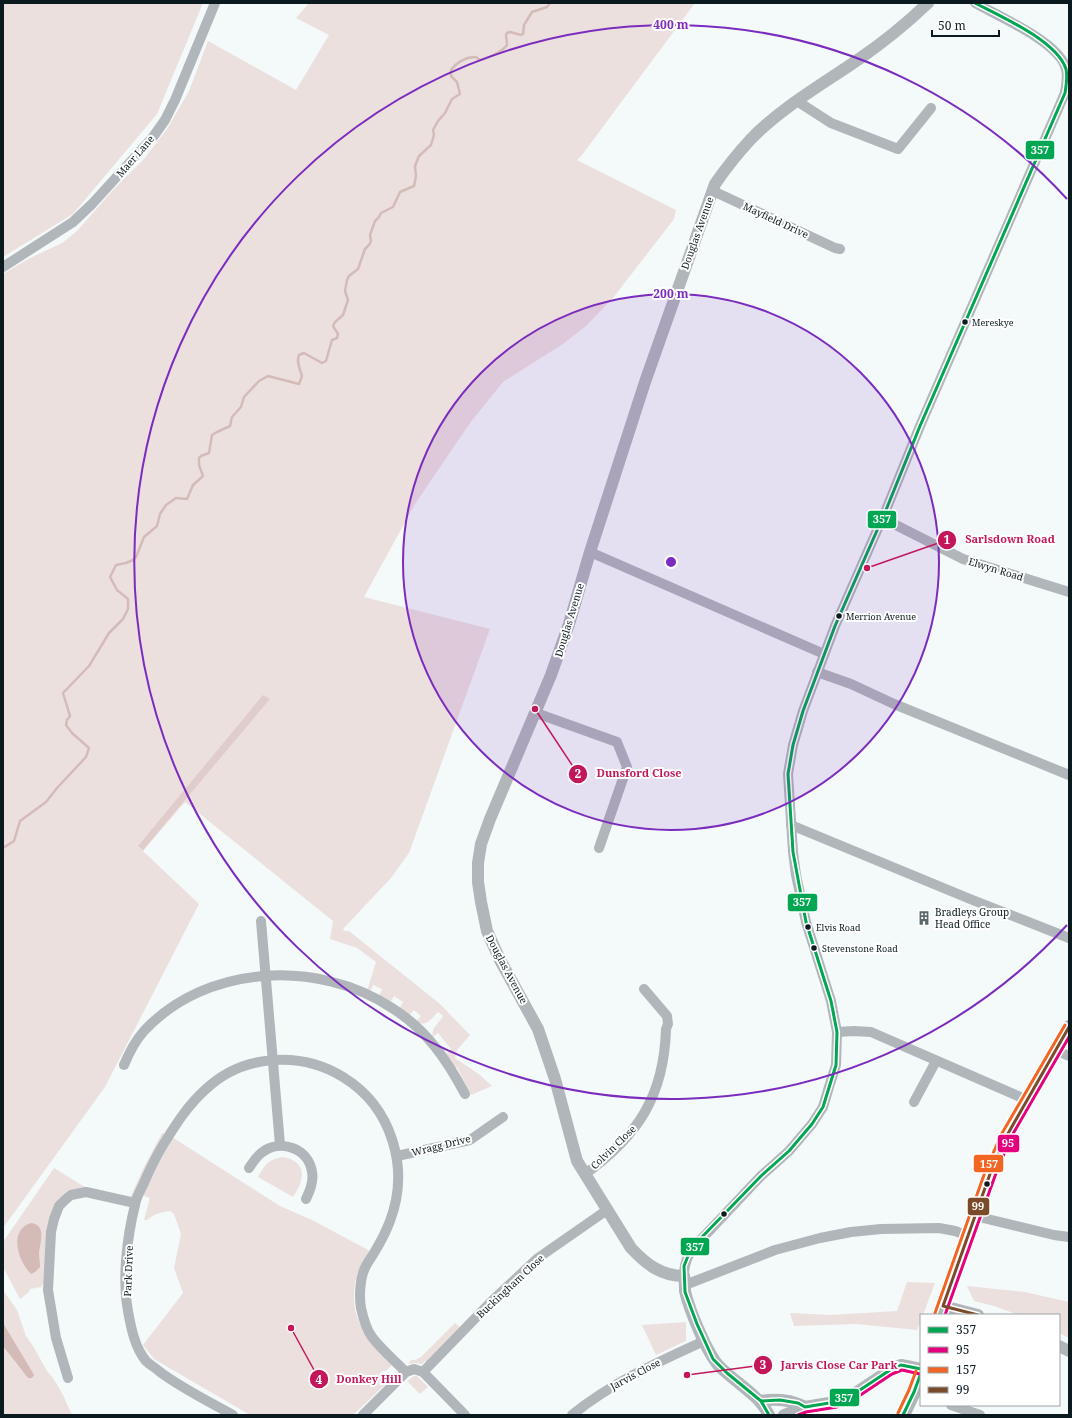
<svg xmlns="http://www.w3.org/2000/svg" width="1072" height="1418" font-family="'Noto Serif',serif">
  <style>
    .green { fill: #ece0df }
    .forest { fill: #e0cdcb }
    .water { fill: #d4bbb8 }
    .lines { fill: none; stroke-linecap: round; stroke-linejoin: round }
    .stream { stroke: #d4bbb8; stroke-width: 2.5 }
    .minor { stroke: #b0b6b9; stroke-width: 10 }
    .tertiary { stroke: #b0b6b9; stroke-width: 12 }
    .secondary { stroke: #afb6b7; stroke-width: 14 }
    .bus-1-casing { stroke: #fff; stroke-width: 6 }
    .bus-2-casing { stroke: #fff; stroke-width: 6 }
    .bus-3-casing { stroke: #fff; stroke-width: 6 }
    .bus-4-casing { stroke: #fff; stroke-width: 6 }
    .bus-1 { stroke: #00a651; stroke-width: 3 }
    .bus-2 { stroke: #e5007d; stroke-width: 3 }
    .bus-3 { stroke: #f26522; stroke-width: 3 }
    .bus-4 { stroke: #7a4b2a; stroke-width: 3 }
    .ring { fill: none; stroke: #7b2cbf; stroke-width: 2 }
    .bus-dot { fill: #0a1a1f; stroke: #fff; stroke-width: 1.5 }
    .labels { text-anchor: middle; stroke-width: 4; stroke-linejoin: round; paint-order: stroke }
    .bus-label { font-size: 9px; fill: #0a1a1f; stroke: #fff; text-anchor: start }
    .street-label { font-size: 10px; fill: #0a1a1f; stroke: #fff }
    .poi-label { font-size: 10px; fill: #0a1a1f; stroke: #fff; text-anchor: start }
    .centre { fill: #7b2cbf; stroke: #fff; stroke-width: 2 }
    .ring-label { font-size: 12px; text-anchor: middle; font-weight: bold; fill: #7b2cbf; stroke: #fff; stroke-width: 4; stroke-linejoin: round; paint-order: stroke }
    .leader { fill: none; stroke: #c2185b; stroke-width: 1.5 }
    .callout-dot { fill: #c2185b; stroke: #fff; stroke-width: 1.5 }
    .mark-label { font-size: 12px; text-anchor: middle; font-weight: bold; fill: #fff }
    .callout-label { font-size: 11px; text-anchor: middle; font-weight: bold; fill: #c2185b; stroke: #fff; stroke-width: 4; stroke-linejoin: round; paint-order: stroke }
    .line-badge { stroke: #fff; stroke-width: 1.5 }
    .badge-label { font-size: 11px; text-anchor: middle; font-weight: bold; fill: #fff }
  </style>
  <rect width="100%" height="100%" fill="#f4f9fa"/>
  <!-- green -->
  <g class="green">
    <path d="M 3,3 L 203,3 L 157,114 L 73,214 L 3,257 Z"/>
    <path d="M 309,3 L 695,3 L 582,155 L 577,160 L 676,210 L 674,219 L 613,298 L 586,326 L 563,344 L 503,382 L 470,423 L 415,504 L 364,597 L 490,629 L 409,853 L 391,878 L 343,929 L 345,931 L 349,931 L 440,1004 L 470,1035 L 457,1050 L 455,1058 L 480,1075 L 492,1086 L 471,1095 L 457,1067 L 455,1068 L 446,1054 L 451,1049 L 438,1033 L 433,1037 C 430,1029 439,1023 443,1016 L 438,1012 C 431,1019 427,1027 416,1022 L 421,1016 L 414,1010 L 409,1016 L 399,1009 L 403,1002 L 394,996 L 390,1003 L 379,996 L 382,989 L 373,985 L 370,992 L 367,991 L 376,962 L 357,948 L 330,939 L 333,921 L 185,802 L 143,851 L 199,904 L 105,1087 L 3,1228 L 3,274 L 30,258 L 62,243 L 77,231 L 112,191 L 144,159 L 167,129 L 189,91 L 208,41 L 296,90 L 329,35 L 296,18 Z"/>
    <path d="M 162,1133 L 172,1137 L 280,1206 L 312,1220 L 372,1252 C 367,1260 360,1268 357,1276 C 352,1290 353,1312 361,1325 C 370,1339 382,1352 392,1365 L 387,1370 L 381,1372 L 381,1373 C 385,1375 387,1377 388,1382 L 353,1415 L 250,1415 L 154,1359 L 143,1345 L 183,1293 L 174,1268 L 181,1234 L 174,1214 L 170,1211 C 161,1212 154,1214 147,1220 L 144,1220 L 150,1198 L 142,1195 L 130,1198 L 143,1169 Z"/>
    <path d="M 283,1157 C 309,1162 304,1181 293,1197 L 258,1177 C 266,1164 267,1160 283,1157 Z"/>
    <path d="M 54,1168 L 88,1189 L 61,1198 L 46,1278 L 41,1287 L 30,1289 L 29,1292 L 20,1299 L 3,1267 L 3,1242 Z"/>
    <path d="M 907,1282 L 935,1283 L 923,1315 L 921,1315 L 921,1320 L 917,1330 L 856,1324 L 794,1326 L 790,1313 L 830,1315 L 897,1311 Z"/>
    <path d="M 967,1286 L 1025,1292 L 1069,1302 L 1069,1338 L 1059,1333 L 1059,1315 L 1019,1315 L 994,1306 L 974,1301 Z"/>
    <path d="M 3,1290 L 17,1310 L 26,1336 L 33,1346 L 47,1371 L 53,1378 L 62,1393 L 72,1415 L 3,1415 Z"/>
    <path d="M 686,1322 L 686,1341 L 656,1355 L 642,1325 Z"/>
    <path d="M 455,1323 L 461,1328 L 427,1363 L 425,1361 L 422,1364 L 414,1363 L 408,1364 L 411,1360 L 415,1360 L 421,1357 Z"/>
    <path d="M 414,1376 L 417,1376 L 428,1387 L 420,1394 L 407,1381 Z"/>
  </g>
  <!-- forest -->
  <path class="forest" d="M 263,695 L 270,699 L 143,850 L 138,846 Z"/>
  <!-- water -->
  <g class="water">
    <path d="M 31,1223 C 47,1225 40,1242 39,1253 C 39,1258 40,1262 40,1267 L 35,1272 L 31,1274 C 18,1261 8,1230 31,1223 Z"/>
    <path d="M 3,1323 L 33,1373 L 34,1375 L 32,1378 L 28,1378 L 3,1346 Z"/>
  </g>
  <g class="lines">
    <!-- stream -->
    <path class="stream" d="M 3,848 L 14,841 L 20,821 L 46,802 L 57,788 L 86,757 L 89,748 L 72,733 L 66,725 L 67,720 L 70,716 L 63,693 L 89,666 L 109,633 L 123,619 L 128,609 L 128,599 L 117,590 L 110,577 L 116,565 L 126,563 L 133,560 L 136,557 L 144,537 L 157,526 L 160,514 L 166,505 L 176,498 L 187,499 L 193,485 L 203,476 L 199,465 L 199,458 L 201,456 L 209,453 L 212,435 L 217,432 L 230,426 L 232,417 L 241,407 L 244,397 L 259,381 L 268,376 L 299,384 L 302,376 C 300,369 296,362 299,355 L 304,353 L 322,363 L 326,361 L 332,340 L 337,338 L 338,334 L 333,326 L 335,322 L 343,315 L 348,300 L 345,291 L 347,280 L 349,276 L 358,269 L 365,249 L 369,245 L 371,241 L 370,235 L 375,221 L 379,217 L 381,213 L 393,207 L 400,192 L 414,186 L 416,176 L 415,166 L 419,156 L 431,145 L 434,135 L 433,130 L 438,121 L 445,113 L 452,99 L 460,94 L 457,82 L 451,76 L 451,70 C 457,62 465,57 476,57 L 480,60 C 486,60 503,51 507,45 L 506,35 L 507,33 L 510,32 L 521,35 L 523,34 L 524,25 L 532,12 L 547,7 L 550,3"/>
    <!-- minor -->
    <g class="minor">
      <path d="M 797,101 L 831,123 L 898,149 L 931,108"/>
      <path d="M 713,191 L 835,248 L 840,249"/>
      <path d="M 3,267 L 73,222 L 92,204 L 153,137 L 165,120 L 175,100 L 215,3"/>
      <path d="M 882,518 L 963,559 L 1069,592"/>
      <path d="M 590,552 L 824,654"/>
      <path d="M 817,672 L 851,684 L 894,704 L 1069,775"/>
      <path d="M 536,713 L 617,742 L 627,767 L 599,848"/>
      <path d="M 791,825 L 970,899 L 1069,938"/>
      <path d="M 261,921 L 280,1145"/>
      <path d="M 837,1032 L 854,1031 L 871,1032 L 1027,1100"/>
      <path d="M 1055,1050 L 1069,1056"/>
      <path d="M 124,1065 C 129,1053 135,1041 144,1031 C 206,964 318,959 392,1008 C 426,1029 447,1060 465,1094"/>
      <path d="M 914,1102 L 936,1061"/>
      <path d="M 397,1156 L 470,1140 L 503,1117"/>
      <path d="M 249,1168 C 253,1162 257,1155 264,1151 C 282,1139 309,1149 312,1172 C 314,1181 310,1191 306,1199"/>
      <path d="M 585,1174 C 638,1136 664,1096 666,1029 L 668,1024 L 667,1016 L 644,989"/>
      <path d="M 975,1216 L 1054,1235 L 1069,1237"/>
      <path d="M 684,1276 C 684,1264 687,1257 694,1247 L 761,1176 L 789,1151 L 812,1124 L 823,1107 L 829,1087 L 836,1065 L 837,1032 L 831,1001 L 806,922 L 796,875 L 793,852 L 788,774 L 793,745 L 803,711 L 835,626 L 886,510 L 920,426 L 1065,93 C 1066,84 1069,75 1065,66 C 1056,41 998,16 975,3"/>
      <path d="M 685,1285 L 775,1250 L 820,1238 L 851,1232 L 881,1229 L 939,1228 L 955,1231 L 969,1236"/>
      <path d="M 423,1372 L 491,1302 L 538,1258 L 607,1210"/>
      <path d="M 68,1378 L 56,1338 L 48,1290 L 51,1232 L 54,1219 L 59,1206 L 65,1200 L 71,1195 L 86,1192 L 135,1203"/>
      <path d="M 951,1405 L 980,1415"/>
      <path d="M 233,1415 C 208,1401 183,1389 160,1372 C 156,1368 150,1365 146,1361 C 135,1348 131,1328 128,1311 C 122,1279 127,1237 135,1205 C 136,1198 140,1191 143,1185 C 149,1171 155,1158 163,1145 C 176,1124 188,1105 206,1089 C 243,1054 301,1051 343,1077 C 392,1107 410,1168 390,1221 C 386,1232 380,1243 374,1253 C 371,1258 367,1263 365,1268 C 360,1278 359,1296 361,1308 C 363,1317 366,1329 372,1337 C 381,1349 395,1361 406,1372"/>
      <path d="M 363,1415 L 406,1372 L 414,1369 L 423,1372 L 465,1415"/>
      <path d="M 572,1415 C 613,1382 656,1363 704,1341"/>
    </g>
    <!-- tertiary -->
    <g class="tertiary">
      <path d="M 943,1306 L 978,1315"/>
      <path d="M 1059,1346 L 1069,1351"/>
      <path d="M 761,1401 C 775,1398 792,1400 805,1407"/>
      <path d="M 769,1415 C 758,1394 736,1383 719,1366 C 707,1353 689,1309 685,1291 C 685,1286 685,1281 684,1276 C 661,1276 646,1264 631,1248 L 577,1161 L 555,1079 L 538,1029 L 500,960 L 487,931 L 481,902 L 478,882 L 478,863 L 481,844 L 490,819 L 551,675 L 569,624 L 590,552 L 645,382 L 715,184 C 726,168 738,153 751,139 C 782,107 823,84 859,59 C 884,42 907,23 928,3"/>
      <path d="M 784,1415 L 805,1407 L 835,1402 L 857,1392 L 890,1370 L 901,1365 L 921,1369"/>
    </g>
    <!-- secondary -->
    <g class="secondary">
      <path d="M 940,1315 L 990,1174 L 1006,1137 L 1069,1027"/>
      <path d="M 903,1415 L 914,1392 L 921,1373"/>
    </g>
    <defs>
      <g id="bus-1">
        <path d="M 761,1401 L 780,1400 L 798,1403 L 805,1407 L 835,1402 L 857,1392 L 890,1370 L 901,1365 L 921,1369"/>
        <path d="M 769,1415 L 761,1401 L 727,1373 L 713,1359 L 697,1324 L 685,1292 L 684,1266 L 688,1256 L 702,1237 L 761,1176 L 789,1151 L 812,1124 L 823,1107 L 836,1065 L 837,1032 L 831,1001 L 806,922 L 793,852 L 788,774 L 793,745 L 803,711 L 835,626 L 886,510 L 920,426 L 1065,93 C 1066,85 1068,77 1066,69 C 1057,41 1000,16 975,3"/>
        <path d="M 903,1415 L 914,1392 L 921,1373"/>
      </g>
      <g id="bus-2">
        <path d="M 945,1315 L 995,1176 L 1010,1139 L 1069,1037"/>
        <path d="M 798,1415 L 806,1412 L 837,1407 L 859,1396 L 892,1374 L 902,1370 L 920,1374"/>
      </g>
      <g id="bus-3">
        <path d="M 935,1313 L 985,1172 L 1001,1135 L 1065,1025"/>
        <path d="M 898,1413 L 909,1390 L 916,1371"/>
      </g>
      <path id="bus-4" d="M 978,1315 L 943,1306 L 990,1174 L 1006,1137 L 1069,1027"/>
    </defs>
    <!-- bus-1 casing -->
    <use href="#bus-1" class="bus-1-casing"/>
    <!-- bus-2 casing -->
    <use href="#bus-2" class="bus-2-casing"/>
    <!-- bus-3 casing -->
    <use href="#bus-3" class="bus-3-casing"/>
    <!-- bus-4 casing -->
    <use href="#bus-4" class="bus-4-casing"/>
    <!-- bus-1 -->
    <use href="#bus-1" class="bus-1"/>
    <!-- bus-2 -->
    <use href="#bus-2" class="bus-2"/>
    <!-- bus-3 -->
    <use href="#bus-3" class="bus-3"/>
    <!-- bus-4 -->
    <use href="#bus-4" class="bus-4"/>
  </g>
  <!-- distance rings -->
  <circle cx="671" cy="562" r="268" fill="#7b2cbf" fill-opacity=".12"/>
  <g class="ring">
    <circle cx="671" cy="562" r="268"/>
    <path d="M1067 925A537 537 0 1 1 1067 199"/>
  </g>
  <!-- icons -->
  <defs>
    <symbol id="building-bare" viewBox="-9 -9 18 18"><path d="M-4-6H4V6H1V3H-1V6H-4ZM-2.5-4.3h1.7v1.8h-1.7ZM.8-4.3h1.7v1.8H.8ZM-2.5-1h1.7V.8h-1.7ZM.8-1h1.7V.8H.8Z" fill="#5c686c" stroke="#fff" stroke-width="2.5" paint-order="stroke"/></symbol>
  </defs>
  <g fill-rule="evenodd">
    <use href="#building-bare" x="914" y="908" width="20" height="20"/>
  </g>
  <!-- markers -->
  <g class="bus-dot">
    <circle cx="965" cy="322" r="3.5"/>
    <circle cx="839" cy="616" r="3.5"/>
    <circle cx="808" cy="927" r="3.5"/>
    <circle cx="814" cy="948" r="3.5"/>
    <circle cx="987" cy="1184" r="3.5"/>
    <circle cx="724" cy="1214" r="3.5"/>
  </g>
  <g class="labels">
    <!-- bus labels -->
    <g class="bus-label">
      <text x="972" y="326">Mereskye</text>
      <text x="846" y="620">Merrion Avenue</text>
      <text x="816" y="931">Elvis Road</text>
      <text x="822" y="952">Stevenstone Road</text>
    </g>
    <!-- street labels -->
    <g class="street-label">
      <text transform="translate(135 156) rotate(-49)" y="4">Maer Lane</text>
      <text transform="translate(776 220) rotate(25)" y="4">Mayfield Drive</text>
      <text transform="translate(697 233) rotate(-70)" y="4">Douglas Avenue</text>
      <text transform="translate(996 569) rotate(17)" y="4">Elwyn Road</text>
      <text transform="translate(569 620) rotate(-73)" y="4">Douglas Avenue</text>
      <text transform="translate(507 969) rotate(62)" y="4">Douglas Avenue</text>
      <text transform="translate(441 1145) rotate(-14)" y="4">Wragg Drive</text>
      <text transform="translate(613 1147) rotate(-44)" y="4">Colvin Close</text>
      <text transform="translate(128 1271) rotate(-88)" y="4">Park Drive</text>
      <text transform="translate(510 1286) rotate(-43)" y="4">Buckingham Close</text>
      <text transform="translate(635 1374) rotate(-28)" y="4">Jarvis Close</text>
    </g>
    <!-- poi labels -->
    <g class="poi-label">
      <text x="935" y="916">Bradleys Group<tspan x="935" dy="12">Head Office</tspan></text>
    </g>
  </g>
  <circle cx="671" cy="562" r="6" class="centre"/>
  <g class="ring-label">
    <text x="671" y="29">400 m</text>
    <text x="671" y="298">200 m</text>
  </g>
  <!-- callouts -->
  <path class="leader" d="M867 568L947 540M535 709L578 774M687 1375L763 1365M291 1328L319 1379"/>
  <g class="callout-dot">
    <circle cx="867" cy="568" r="4"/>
    <circle cx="535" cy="709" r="4"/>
    <circle cx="687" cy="1375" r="4"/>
    <circle cx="291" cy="1328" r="4"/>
    <circle cx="947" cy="540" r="10"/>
    <circle cx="578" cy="774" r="10"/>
    <circle cx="763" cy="1365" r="10"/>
    <circle cx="319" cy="1379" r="10"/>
  </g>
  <g class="mark-label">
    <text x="947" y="544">1</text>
    <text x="578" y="778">2</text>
    <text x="763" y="1369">3</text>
    <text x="319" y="1384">4</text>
  </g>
  <g class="callout-label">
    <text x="1010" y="543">Sarlsdown Road</text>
    <text x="639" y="777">Dunsford Close</text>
    <text x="839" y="1369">Jarvis Close Car Park</text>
    <text x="369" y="1383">Donkey Hill</text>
  </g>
  <g class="line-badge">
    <rect x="1025" y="140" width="30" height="20" rx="4" fill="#00a651"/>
    <rect x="867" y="510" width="30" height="19" rx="4" fill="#00a651"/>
    <rect x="787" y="893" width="31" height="19" rx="4" fill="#00a651"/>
    <rect x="997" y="1134" width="23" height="19" rx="4" fill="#e5007d"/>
    <rect x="973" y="1154" width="31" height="19" rx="4" fill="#f26522"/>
    <rect x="967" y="1197" width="23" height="19" rx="4" fill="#7a4b2a"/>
    <rect x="680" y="1237" width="30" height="19" rx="4" fill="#00a651"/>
    <rect x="829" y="1388" width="31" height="19" rx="4" fill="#00a651"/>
  </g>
  <g class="badge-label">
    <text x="1040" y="154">357</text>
    <text x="882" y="523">357</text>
    <text x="802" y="906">357</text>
    <text x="1008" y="1147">95</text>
    <text x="989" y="1168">157</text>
    <text x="978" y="1210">99</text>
    <text x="695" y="1251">357</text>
    <text x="844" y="1402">357</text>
  </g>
  <!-- border -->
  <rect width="1072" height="1418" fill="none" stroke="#0a1a1f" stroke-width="8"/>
  <!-- legend -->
  <rect x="920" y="1314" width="140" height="92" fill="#ffffff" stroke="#9da3a5"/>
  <rect x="928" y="1327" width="20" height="6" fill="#00a651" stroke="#9da3a5"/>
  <text x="956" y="1334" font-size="12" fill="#0a1a1f">357</text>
  <rect x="928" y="1347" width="20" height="6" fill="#e5007d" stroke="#9da3a5"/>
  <text x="956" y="1354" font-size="12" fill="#0a1a1f">95</text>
  <rect x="928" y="1367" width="20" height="6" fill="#f26522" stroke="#9da3a5"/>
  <text x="956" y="1374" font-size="12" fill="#0a1a1f">157</text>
  <rect x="928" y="1387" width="20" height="6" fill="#7a4b2a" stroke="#9da3a5"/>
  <text x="956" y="1394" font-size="12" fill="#0a1a1f">99</text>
  <!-- scale -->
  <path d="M932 30v6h67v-6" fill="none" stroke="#0a1a1f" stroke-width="2"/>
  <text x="938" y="30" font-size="12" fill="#0a1a1f" stroke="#ffffff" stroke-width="3" paint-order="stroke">50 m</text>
</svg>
